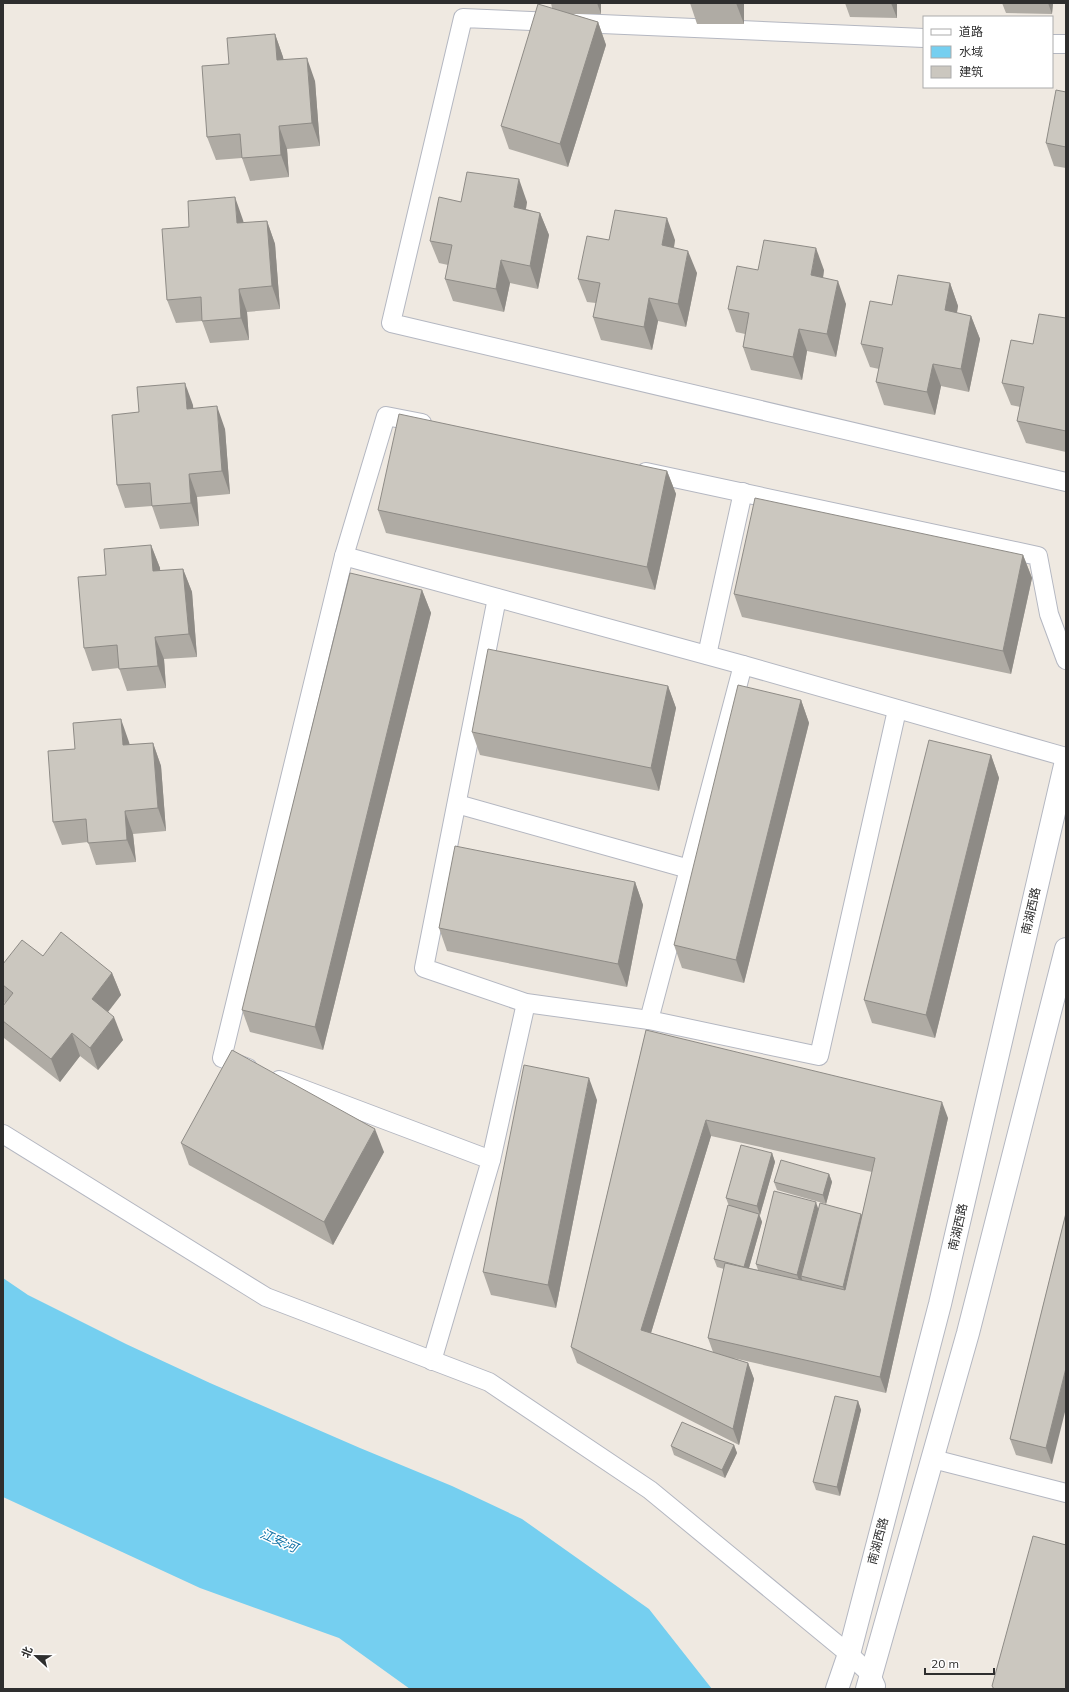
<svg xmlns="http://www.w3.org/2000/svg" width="1069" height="1692" font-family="Mulish,'Noto Sans SC',sans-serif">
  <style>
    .water { fill: #75cff0 }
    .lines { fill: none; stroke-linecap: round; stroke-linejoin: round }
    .minor-casing { stroke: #b4b7c1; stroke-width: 20 }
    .secondary-casing { stroke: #b4b7c1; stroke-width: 24 }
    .minor { stroke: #fff; stroke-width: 18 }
    .secondary { stroke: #fff; stroke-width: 22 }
    .wall { fill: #afaba4; fill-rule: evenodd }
    .shaded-wall { fill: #8e8b86 }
    .building { fill: #cbc7bf; stroke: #8e8b86 }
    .labels { text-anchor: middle; stroke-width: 3; stroke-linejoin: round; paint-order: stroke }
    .street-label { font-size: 12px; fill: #2e2e2e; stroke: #fff }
    .water-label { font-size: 13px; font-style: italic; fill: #0d6fa3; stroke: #fff }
  </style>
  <rect width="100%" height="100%" fill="#efe9e1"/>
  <!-- water -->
  <path class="water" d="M 3,1278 L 28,1295 L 126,1344 L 210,1383 L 360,1448 L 452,1486 L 522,1519 L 649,1609 L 712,1689 L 410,1689 L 339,1638 L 200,1588 L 3,1497 Z"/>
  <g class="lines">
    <defs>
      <g id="minor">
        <path d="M 924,38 L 463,18 L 391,323 L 1066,482"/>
        <path d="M 1052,44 L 1066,44"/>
        <path d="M 646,472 L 1038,556 L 1049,614 L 1066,660"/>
        <path d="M 344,556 L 386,416 L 422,423"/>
        <path d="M 497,598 L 424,968 L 526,1003 L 649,1020 L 819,1056 L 897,710"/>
        <path d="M 707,655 L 743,492"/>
        <path d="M 457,804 L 689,869"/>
        <path d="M 649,1020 L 743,665"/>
        <path d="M 248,1068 L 222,1058 L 344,556 L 743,665 L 1066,757"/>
        <path d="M 279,1080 L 491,1160 L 432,1361"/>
        <path d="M 3,1134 L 266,1297 L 489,1382 L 650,1490 L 849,1654 L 871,1675 L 876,1686"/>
        <path d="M 491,1160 L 526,1003"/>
        <path d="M 933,1459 L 1066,1493"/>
      </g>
      <g id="secondary">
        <path d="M 837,1689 L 849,1654 L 940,1304 L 1066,761"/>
        <path d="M 867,1689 L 968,1333 L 1066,949"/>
      </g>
    </defs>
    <!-- minor casing -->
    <use href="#minor" class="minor-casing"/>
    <!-- secondary casing -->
    <use href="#secondary" class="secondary-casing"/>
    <!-- minor -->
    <use href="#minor" class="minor"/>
    <!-- secondary -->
    <use href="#secondary" class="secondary"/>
  </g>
  <!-- wall -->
  <g class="wall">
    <path d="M 551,3 L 601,3 L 601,14 L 572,14 L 598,22 L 606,45 L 568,167 L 509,149 L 501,126 L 552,8 Z"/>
    <path d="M 690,3 L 744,3 L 744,24 L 697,24 Z"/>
    <path d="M 845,3 L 897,3 L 897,18 L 850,17 Z"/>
    <path d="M 1002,3 L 1053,3 L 1052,14 L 1006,13 Z"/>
    <path d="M 275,34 L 283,57 L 284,60 L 315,81 L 320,146 L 287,149 L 289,177 L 250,181 L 242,158 L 216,160 L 207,137 L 229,64 Z"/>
    <path d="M 1066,92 L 1066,168 L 1054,166 L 1046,143 Z"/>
    <path d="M 461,202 L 527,202 L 526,209 L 540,213 L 549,235 L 538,289 L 510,283 L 504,312 L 453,301 L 445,279 L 448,265 L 439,263 L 430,241 Z"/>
    <path d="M 243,220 L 244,223 L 267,221 L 275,244 L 280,309 L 247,312 L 249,340 L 210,343 L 202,321 L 176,323 L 167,300 L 189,227 Z"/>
    <path d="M 609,240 L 675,240 L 674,248 L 697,273 L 686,327 L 658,321 L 652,350 L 601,340 L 593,317 L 596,303 L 587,302 L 578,279 Z"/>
    <path d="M 758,270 L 824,270 L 823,278 L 846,304 L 836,357 L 807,351 L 802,380 L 751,370 L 743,347 L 745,334 L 736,332 L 728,309 Z"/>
    <path d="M 950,283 L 958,306 L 957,313 L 971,316 L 980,339 L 969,392 L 941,386 L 935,415 L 884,405 L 876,382 L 879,369 L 870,367 L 861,344 L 892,305 Z"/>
    <path d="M 1066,318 L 1066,452 L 1026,443 L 1017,421 L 1020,407 L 1011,405 L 1002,383 L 1033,344 Z"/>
    <path d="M 193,405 L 193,408 L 225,429 L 230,494 L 197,497 L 199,526 L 160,529 L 152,506 L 125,508 L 117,485 L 139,412 Z"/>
    <path d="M 667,471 L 676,494 L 655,590 L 386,533 L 378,510 Z"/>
    <path d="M 151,545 L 160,568 L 160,571 L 183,569 L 192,592 L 197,657 L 164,659 L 166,688 L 127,691 L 119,668 L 92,671 L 84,648 L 106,575 Z"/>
    <path d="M 1023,555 L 1032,578 L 1011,674 L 742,617 L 734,594 Z"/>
    <path d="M 422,590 L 431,613 L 323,1050 L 250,1032 L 242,1010 Z"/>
    <path d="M 668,686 L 676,708 L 659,791 L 480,755 L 472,732 Z"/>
    <path d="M 801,700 L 809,723 L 744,983 L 682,968 L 674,945 Z"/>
    <path d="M 129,742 L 130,745 L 153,743 L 161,766 L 166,831 L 133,834 L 136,862 L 96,865 L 88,842 L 62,845 L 53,822 L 75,749 Z"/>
    <path d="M 991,755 L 999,778 L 935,1038 L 872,1023 L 864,1000 Z"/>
    <path d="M 635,882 L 643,905 L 627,987 L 447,951 L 439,928 Z"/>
    <path d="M 43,956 L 112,973 L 121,995 L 108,1012 L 123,1040 L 98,1070 L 80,1056 L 60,1082 L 4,1038 L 3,1034 L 3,1006 L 5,1003 L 3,1002 L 3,964 Z"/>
    <path d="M 646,1030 L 948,1118 L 886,1393 L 733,1358 L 748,1363 L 754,1379 L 739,1445 L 577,1363 L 571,1347 ZM 711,1136 L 872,1172 L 862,1215 L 861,1214 L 818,1209 L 756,1264 L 758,1270 L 749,1268 L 762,1222 L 759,1214 L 760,1215 L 775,1162 L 772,1153 L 726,1198 L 729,1206 L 714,1259 L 717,1267 L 724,1269 L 708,1338 L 713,1352 L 651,1333 Z"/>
    <path d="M 597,1100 L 556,1308 L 491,1295 L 483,1272 Z"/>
    <path d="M 181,1143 L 384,1152 L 333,1245 L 189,1165 Z"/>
    <path d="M 829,1174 L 832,1182 L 826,1204 L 777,1190 L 774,1182 Z"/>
    <path d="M 1066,1213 L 1052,1464 L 1016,1455 L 1010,1439 Z"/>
    <path d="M 858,1401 L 861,1410 L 840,1496 L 816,1490 L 813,1482 Z"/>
    <path d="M 734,1445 L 737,1453 L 725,1478 L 674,1455 L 671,1446 Z"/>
  </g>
  <!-- shaded-wall -->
  <g class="shaded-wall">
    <path d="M 597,3 L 601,3 L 601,14 Z"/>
    <path d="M 736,3 L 744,3 L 744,24 Z"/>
    <path d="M 891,3 L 897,3 L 897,18 Z"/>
    <path d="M 1048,3 L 1053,3 L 1052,14 Z"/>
    <path d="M 598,22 L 606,45 L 568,167 L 560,144 Z"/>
    <path d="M 275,34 L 283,57 L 285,83 L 277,60 Z"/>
    <path d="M 307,58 L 315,81 L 320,146 L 312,123 Z"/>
    <path d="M 279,126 L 287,149 L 289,177 L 281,155 Z"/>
    <path d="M 519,179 L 527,202 L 522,230 L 514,207 Z"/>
    <path d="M 235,197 L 243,220 L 245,246 L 237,223 Z"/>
    <path d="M 540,213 L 549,235 L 538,289 L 530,266 Z"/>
    <path d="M 667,218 L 675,240 L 670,268 L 662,245 Z"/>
    <path d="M 267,221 L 275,244 L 280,309 L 272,286 Z"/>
    <path d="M 816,248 L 824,270 L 820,298 L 811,275 Z"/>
    <path d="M 688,251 L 697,273 L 686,327 L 678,304 Z"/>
    <path d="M 501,260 L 510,283 L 504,312 L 496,289 Z"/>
    <path d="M 838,281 L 846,304 L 836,357 L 827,334 Z"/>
    <path d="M 950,283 L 958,306 L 953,333 L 945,310 Z"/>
    <path d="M 239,289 L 247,312 L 249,340 L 241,318 Z"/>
    <path d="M 649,298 L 658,321 L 652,350 L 644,327 Z"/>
    <path d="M 971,316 L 980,339 L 969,392 L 961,369 Z"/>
    <path d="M 799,329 L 807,351 L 802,380 L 793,357 Z"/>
    <path d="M 933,364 L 941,386 L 935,415 L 927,392 Z"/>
    <path d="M 185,383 L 193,405 L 195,431 L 187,409 Z"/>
    <path d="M 217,406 L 225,429 L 230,494 L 222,471 Z"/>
    <path d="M 667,471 L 676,494 L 655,590 L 647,567 Z"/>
    <path d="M 189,474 L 197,497 L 199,526 L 191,503 Z"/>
    <path d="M 151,545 L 160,568 L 162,594 L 153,571 Z"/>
    <path d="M 1023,555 L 1032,578 L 1011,674 L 1003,651 Z"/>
    <path d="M 183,569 L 192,592 L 197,657 L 189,634 Z"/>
    <path d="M 422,590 L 431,613 L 323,1050 L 315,1027 Z"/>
    <path d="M 155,637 L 164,659 L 166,688 L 158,666 Z"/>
    <path d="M 668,686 L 676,708 L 659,791 L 651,768 Z"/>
    <path d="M 801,700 L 809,723 L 744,983 L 736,960 Z"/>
    <path d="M 121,719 L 129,742 L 131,768 L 123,745 Z"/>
    <path d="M 153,743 L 161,766 L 166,831 L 158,808 Z"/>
    <path d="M 991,755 L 999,778 L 935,1038 L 926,1015 Z"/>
    <path d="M 125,811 L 133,834 L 136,862 L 127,840 Z"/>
    <path d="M 635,882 L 643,905 L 627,987 L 618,964 Z"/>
    <path d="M 112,973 L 121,995 L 100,1022 L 92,999 Z"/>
    <path d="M 114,1017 L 123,1040 L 98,1070 L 90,1048 Z"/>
    <path d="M 72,1033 L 80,1056 L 60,1082 L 51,1059 Z"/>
    <path d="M 589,1078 L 597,1100 L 556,1308 L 548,1285 Z"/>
    <path d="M 942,1102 L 948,1118 L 886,1393 L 880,1377 Z"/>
    <path d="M 706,1120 L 711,1136 L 647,1346 L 641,1330 Z"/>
    <path d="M 375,1129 L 384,1152 L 333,1245 L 324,1222 Z"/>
    <path d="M 772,1153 L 775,1162 L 760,1215 L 757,1206 Z"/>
    <path d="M 829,1174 L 832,1182 L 826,1204 L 823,1195 Z"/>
    <path d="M 816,1202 L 820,1214 L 801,1276 L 803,1282 L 802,1287 L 797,1275 Z"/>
    <path d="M 759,1214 L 762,1222 L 747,1275 L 744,1267 Z"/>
    <path d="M 861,1214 L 866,1226 L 848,1299 L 843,1287 Z"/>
    <path d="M 748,1363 L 754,1379 L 739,1445 L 733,1429 Z"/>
    <path d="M 1066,1368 L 1066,1408 L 1052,1464 L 1046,1448 Z"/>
    <path d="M 858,1401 L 861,1410 L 840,1496 L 837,1487 Z"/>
    <path d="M 734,1445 L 737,1453 L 725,1478 L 722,1470 Z"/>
  </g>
  <!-- building -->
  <g class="building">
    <path d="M 538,4 L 598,22 L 560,144 L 501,126 Z"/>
    <path d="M 275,34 L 277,60 L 307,58 L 312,123 L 279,126 L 281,155 L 242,158 L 240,134 L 207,137 L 202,66 L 229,64 L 227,38 Z"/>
    <path d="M 1056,90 L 1066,92 L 1066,147 L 1046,143 Z"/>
    <path d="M 467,172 L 519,179 L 514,207 L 540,213 L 530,266 L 501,260 L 496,289 L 445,279 L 452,245 L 430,241 L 439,197 L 461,202 Z"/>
    <path d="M 235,197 L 237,223 L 267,221 L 272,286 L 239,289 L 241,318 L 202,321 L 201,297 L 167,300 L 162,229 L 189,227 L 188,201 Z"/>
    <path d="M 615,210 L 667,218 L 662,245 L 688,251 L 678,304 L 649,298 L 644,327 L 593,317 L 600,283 L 578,279 L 587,236 L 609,240 Z"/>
    <path d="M 764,240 L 816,248 L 811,275 L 838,281 L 827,334 L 799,329 L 793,357 L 743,347 L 749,313 L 728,309 L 737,266 L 758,270 Z"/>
    <path d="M 898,275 L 950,283 L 945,310 L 971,316 L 961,369 L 933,364 L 927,392 L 876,382 L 883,348 L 861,344 L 870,301 L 892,305 Z"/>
    <path d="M 1039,314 L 1066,318 L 1066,431 L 1017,421 L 1024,387 L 1002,383 L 1011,340 L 1033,344 Z"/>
    <path d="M 185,383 L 187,409 L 217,406 L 222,471 L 189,474 L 191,503 L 152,506 L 150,483 L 117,485 L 112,415 L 139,412 L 137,387 Z"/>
    <path d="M 399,414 L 667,471 L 647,567 L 378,510 Z"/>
    <path d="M 755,498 L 1023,555 L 1003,651 L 734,594 Z"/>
    <path d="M 151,545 L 153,571 L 183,569 L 189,634 L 155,637 L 158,666 L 119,669 L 117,645 L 84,648 L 78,577 L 106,575 L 104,549 Z"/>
    <path d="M 350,573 L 422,590 L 315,1027 L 242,1010 Z"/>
    <path d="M 488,649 L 668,686 L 651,768 L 472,732 Z"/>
    <path d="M 738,685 L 801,700 L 736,960 L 674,945 Z"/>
    <path d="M 121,719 L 123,745 L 153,743 L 158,808 L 125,811 L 127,840 L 88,843 L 86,819 L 53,822 L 48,751 L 75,749 L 73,723 Z"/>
    <path d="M 929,740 L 991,755 L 926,1015 L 864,1000 Z"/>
    <path d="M 455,846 L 635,882 L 618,964 L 439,928 Z"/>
    <path d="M 61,932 L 112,973 L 92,999 L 114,1017 L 90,1048 L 72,1033 L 51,1059 L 3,1021 L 3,1006 L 13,993 L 3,985 L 3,964 L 22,940 L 43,956 Z"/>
    <path d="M 646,1030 L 942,1102 L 880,1377 L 708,1338 L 725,1263 L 845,1290 L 875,1158 L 706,1120 L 641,1330 L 748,1363 L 733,1429 L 571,1347 Z"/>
    <path d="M 232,1050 L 375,1129 L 324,1222 L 181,1143 Z"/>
    <path d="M 524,1065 L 589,1078 L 548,1285 L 483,1272 Z"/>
    <path d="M 741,1145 L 772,1153 L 757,1206 L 726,1198 Z"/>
    <path d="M 781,1160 L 829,1174 L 823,1195 L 774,1182 Z"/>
    <path d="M 774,1191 L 816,1202 L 797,1275 L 756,1264 Z"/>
    <path d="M 820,1203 L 861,1214 L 843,1287 L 801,1276 Z"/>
    <path d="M 728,1205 L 759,1214 L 744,1267 L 714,1259 Z"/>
    <path d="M 1066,1213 L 1066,1368 L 1046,1448 L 1010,1439 Z"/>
    <path d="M 835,1396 L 858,1401 L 837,1487 L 813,1482 Z"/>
    <path d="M 682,1422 L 734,1445 L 722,1470 L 671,1446 Z"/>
    <path d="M 1033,1536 L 1066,1545 L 1066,1689 L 994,1689 L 992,1686 Z"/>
  </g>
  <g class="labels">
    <!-- street labels -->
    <g class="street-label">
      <text transform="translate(1031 911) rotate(-77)" y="4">南湖西路</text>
      <text transform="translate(958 1227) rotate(-77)" y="4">南湖西路</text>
      <text transform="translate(878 1541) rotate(-75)" y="4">南湖西路</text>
    </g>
    <!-- water labels -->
    <g class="water-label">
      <text transform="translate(279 1540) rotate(24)" y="5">江安河</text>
    </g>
  </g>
  <!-- border -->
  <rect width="1069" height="1692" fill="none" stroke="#2e2e2e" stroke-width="8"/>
  <!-- legend -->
  <rect x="923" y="16" width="130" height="72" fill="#ffffff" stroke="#ababab"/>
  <rect x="931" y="29" width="20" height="6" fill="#ffffff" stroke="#ababab"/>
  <text x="959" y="36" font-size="12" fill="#2e2e2e">道路</text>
  <rect x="931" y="46" width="20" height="12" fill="#75cff0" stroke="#ababab"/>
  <text x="959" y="56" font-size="12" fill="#2e2e2e">水域</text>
  <rect x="931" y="66" width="20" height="12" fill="#cbc7bf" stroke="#ababab"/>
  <text x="959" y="76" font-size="12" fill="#2e2e2e">建筑</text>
  <!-- north arrow -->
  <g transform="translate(36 1656) rotate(292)" stroke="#ffffff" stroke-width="3" paint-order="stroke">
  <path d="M0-3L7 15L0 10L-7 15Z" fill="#2e2e2e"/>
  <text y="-6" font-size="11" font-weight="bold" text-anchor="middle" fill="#2e2e2e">北</text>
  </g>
  <!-- scale -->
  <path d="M925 1668v6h69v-6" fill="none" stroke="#2e2e2e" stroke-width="2"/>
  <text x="931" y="1668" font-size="12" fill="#2e2e2e" stroke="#ffffff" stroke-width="3" paint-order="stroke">20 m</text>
</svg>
